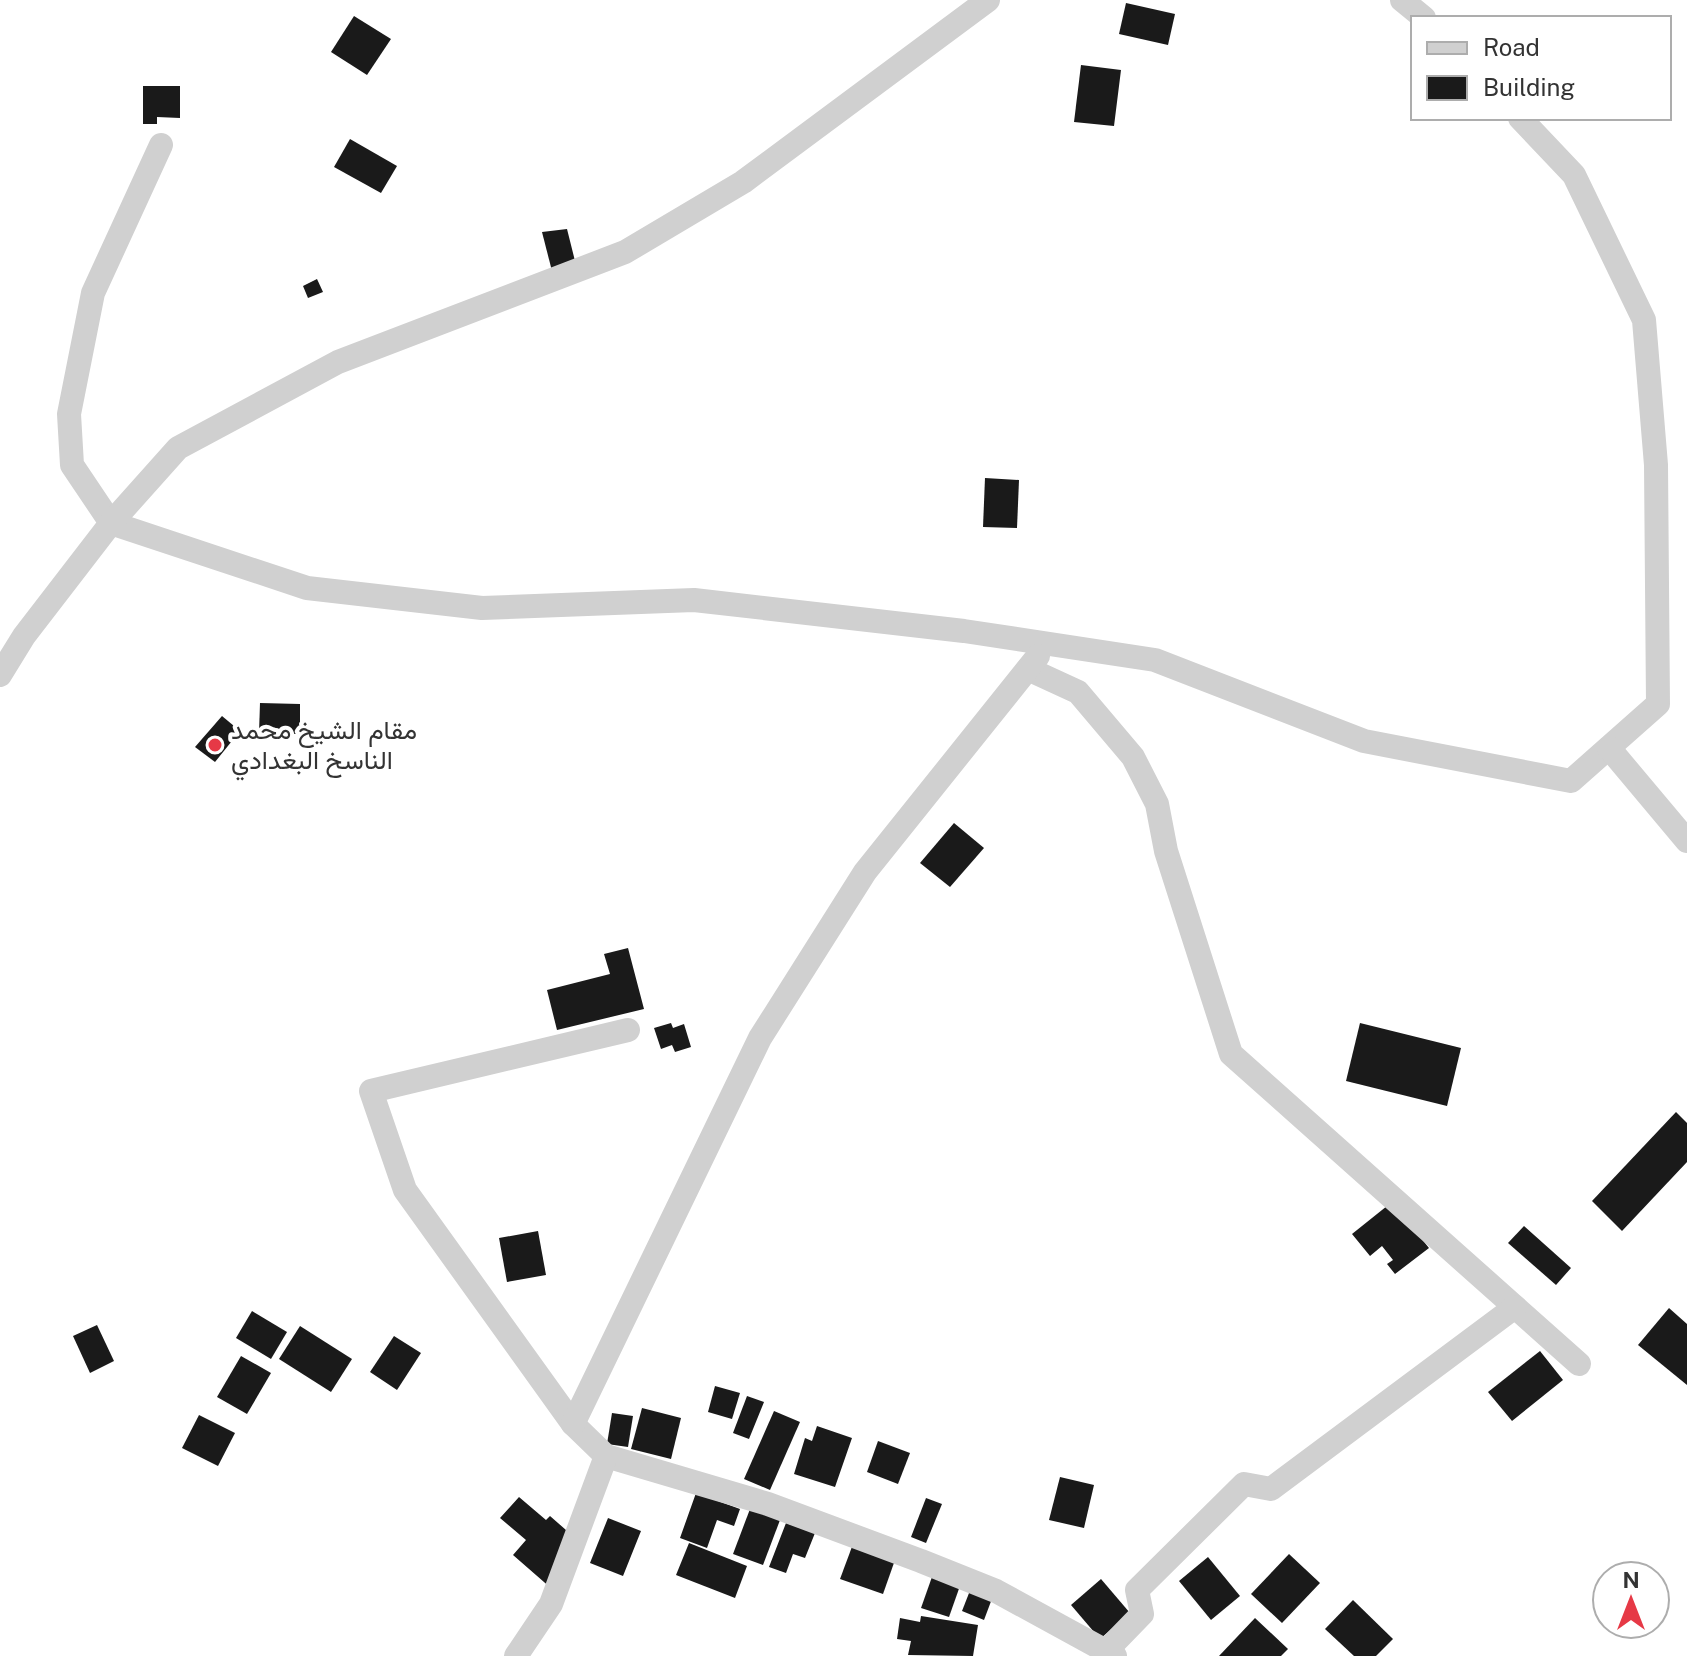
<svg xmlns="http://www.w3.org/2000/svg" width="1687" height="1656" font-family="'Public Sans',Vazirmatn,sans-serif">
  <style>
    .building { fill: #1a1a1a }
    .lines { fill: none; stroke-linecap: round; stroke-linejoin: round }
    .street { stroke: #d0d0d0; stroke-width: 24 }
    .poi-dot { fill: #e63946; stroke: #fff; stroke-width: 3 }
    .labels { text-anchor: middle; stroke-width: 8; stroke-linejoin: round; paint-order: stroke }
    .poi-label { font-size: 26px; fill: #333; stroke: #fff; text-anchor: start }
  </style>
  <rect width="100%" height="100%" fill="#fff"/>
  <!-- building -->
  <g class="building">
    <path d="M 1126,3 L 1175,14 L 1168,45 L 1119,34 Z"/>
    <path d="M 354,16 L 391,39 L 367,75 L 331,52 Z"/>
    <path d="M 1081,65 L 1121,70 L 1114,126 L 1074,122 Z"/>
    <path d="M 143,86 L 180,86 L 180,118 L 157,117 L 157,124 L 143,124 Z"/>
    <path d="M 350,139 L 397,166 L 381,193 L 334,167 Z"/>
    <path d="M 567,229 L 577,269 L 553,275 L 542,232 Z"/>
    <path d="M 317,279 L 323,292 L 308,298 L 303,286 Z"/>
    <path d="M 985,478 L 1019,480 L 1017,528 L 983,527 Z"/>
    <path d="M 260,703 L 300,704 L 300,734 L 259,733 Z"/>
    <path d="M 222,716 L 240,731 L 215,762 L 195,747 Z"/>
    <path d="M 954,823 L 984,848 L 950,887 L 920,863 Z"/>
    <path d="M 628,948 L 644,1009 L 557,1030 L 547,990 L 610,974 L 604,954 Z"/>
    <path d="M 671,1023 L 673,1028 L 684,1024 L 691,1047 L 675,1052 L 672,1045 L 661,1049 L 654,1028 Z"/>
    <path d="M 1360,1023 L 1461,1048 L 1447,1106 L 1346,1081 Z"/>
    <path d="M 1676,1112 L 1687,1123 L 1687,1162 L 1622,1231 L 1592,1201 Z"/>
    <path d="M 1392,1202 L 1429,1248 L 1395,1274 L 1387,1264 L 1393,1260 L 1382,1246 L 1370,1256 L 1352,1234 Z"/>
    <path d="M 1524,1226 L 1571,1268 L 1556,1285 L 1508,1243 Z"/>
    <path d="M 538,1231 L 546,1275 L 507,1282 L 499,1238 Z"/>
    <path d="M 1669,1308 L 1687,1324 L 1687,1385 L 1638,1345 Z"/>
    <path d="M 252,1311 L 287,1332 L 271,1359 L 236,1338 Z"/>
    <path d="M 97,1325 L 114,1361 L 90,1373 L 73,1336 Z"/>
    <path d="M 300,1326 L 352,1359 L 331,1392 L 279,1359 Z"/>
    <path d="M 394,1336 L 421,1353 L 397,1390 L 370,1372 Z"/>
    <path d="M 1540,1351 L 1563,1380 L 1512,1421 L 1488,1392 Z"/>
    <path d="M 241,1356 L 271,1373 L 247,1414 L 217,1397 Z"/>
    <path d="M 715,1386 L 740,1393 L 732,1419 L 708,1412 Z"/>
    <path d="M 747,1396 L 764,1402 L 749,1439 L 733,1433 Z"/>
    <path d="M 642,1408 L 681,1418 L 671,1459 L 631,1449 Z"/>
    <path d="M 774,1411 L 800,1422 L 770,1490 L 744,1479 Z"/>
    <path d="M 612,1413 L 633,1416 L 628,1447 L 607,1444 Z"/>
    <path d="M 199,1415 L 235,1433 L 218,1466 L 182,1448 Z"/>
    <path d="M 817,1426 L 852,1438 L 835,1487 L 794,1474 L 805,1438 L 812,1441 Z"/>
    <path d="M 878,1441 L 910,1453 L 898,1484 L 867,1472 Z"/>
    <path d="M 1060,1477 L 1094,1485 L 1084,1528 L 1049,1520 Z"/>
    <path d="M 696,1493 L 740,1509 L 734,1526 L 717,1520 L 707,1548 L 680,1538 Z"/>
    <path d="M 519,1497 L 546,1520 L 550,1516 L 574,1537 L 552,1589 L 513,1555 L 526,1540 L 500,1518 Z"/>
    <path d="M 926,1498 L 942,1504 L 926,1543 L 911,1537 Z"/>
    <path d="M 750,1509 L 780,1520 L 763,1565 L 733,1554 Z"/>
    <path d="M 608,1518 L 641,1531 L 623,1576 L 590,1563 Z"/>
    <path d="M 786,1523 L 815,1533 L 805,1558 L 793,1554 L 786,1573 L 769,1567 Z"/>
    <path d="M 689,1543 L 747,1566 L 735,1598 L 676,1575 Z"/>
    <path d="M 853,1544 L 895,1560 L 883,1594 L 840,1579 Z"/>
    <path d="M 1289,1554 L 1320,1583 L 1282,1623 L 1251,1594 Z"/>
    <path d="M 1208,1557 L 1240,1596 L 1211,1620 L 1179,1581 Z"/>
    <path d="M 933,1574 L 961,1583 L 949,1617 L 921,1608 Z"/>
    <path d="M 1101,1579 L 1130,1613 L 1100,1639 L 1071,1605 Z"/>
    <path d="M 971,1588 L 993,1596 L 984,1620 L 962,1611 Z"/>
    <path d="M 1353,1600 L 1393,1639 L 1376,1656 L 1354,1656 L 1325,1629 Z"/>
    <path d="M 921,1616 L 978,1625 L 973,1656 L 908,1655 L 911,1641 L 897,1639 L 900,1618 L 920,1622 Z"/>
    <path d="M 1255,1618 L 1288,1649 L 1281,1656 L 1219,1656 Z"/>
  </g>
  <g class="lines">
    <!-- street -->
    <g class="street">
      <path d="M 1402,0 L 1424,18"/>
      <path d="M 161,145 L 93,293 L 69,414 L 72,465 L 111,523 L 307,588 L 482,608 L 694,600 L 964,631 L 1155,660 L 1364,741 L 1571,781 L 1658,704 L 1656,465 L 1644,320 L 1574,175 L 1520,118"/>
      <path d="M 1028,669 L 1078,692 L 1133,757 L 1157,804 L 1166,851 L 1231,1054 L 1579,1364"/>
      <path d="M 0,675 L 24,636 L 111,523 L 178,448 L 338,362 L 625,252 L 743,182 L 988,0"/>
      <path d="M 1609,748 L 1687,841"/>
      <path d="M 628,1030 L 371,1091 L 405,1190 L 573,1424 L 606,1456 L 768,1504 L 921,1561 L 996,1591 L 1115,1656"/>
      <path d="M 573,1424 L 760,1038 L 865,872 L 1038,656"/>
      <path d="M 1106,1651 L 1142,1614 L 1137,1590 L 1244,1484 L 1271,1489 L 1515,1307"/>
      <path d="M 516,1656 L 551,1604 L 606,1456"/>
    </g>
  </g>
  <!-- markers -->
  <circle class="poi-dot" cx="215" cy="745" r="8"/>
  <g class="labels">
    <!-- poi labels -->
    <g class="poi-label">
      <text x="231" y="739">مقام الشيخ محمد<tspan x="231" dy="30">الناسخ البغدادي</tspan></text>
    </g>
  </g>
  <!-- legend -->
  <rect x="1411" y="16" width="260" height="104" fill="#ffffff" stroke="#adadad" stroke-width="2"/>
  <rect x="1427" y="42" width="40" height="12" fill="#d0d0d0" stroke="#adadad" stroke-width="2"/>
  <text x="1483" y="56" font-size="24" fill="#333333">Road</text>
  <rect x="1427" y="76" width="40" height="24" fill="#1a1a1a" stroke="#adadad" stroke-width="2"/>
  <text x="1483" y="96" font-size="24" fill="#333333">Building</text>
  <!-- north arrow -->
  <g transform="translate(1631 1600)"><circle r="38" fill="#ffffff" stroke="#adadad" stroke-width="2"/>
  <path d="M0-6L14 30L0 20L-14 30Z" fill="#e63946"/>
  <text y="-12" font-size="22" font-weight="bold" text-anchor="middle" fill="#333333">N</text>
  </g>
</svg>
